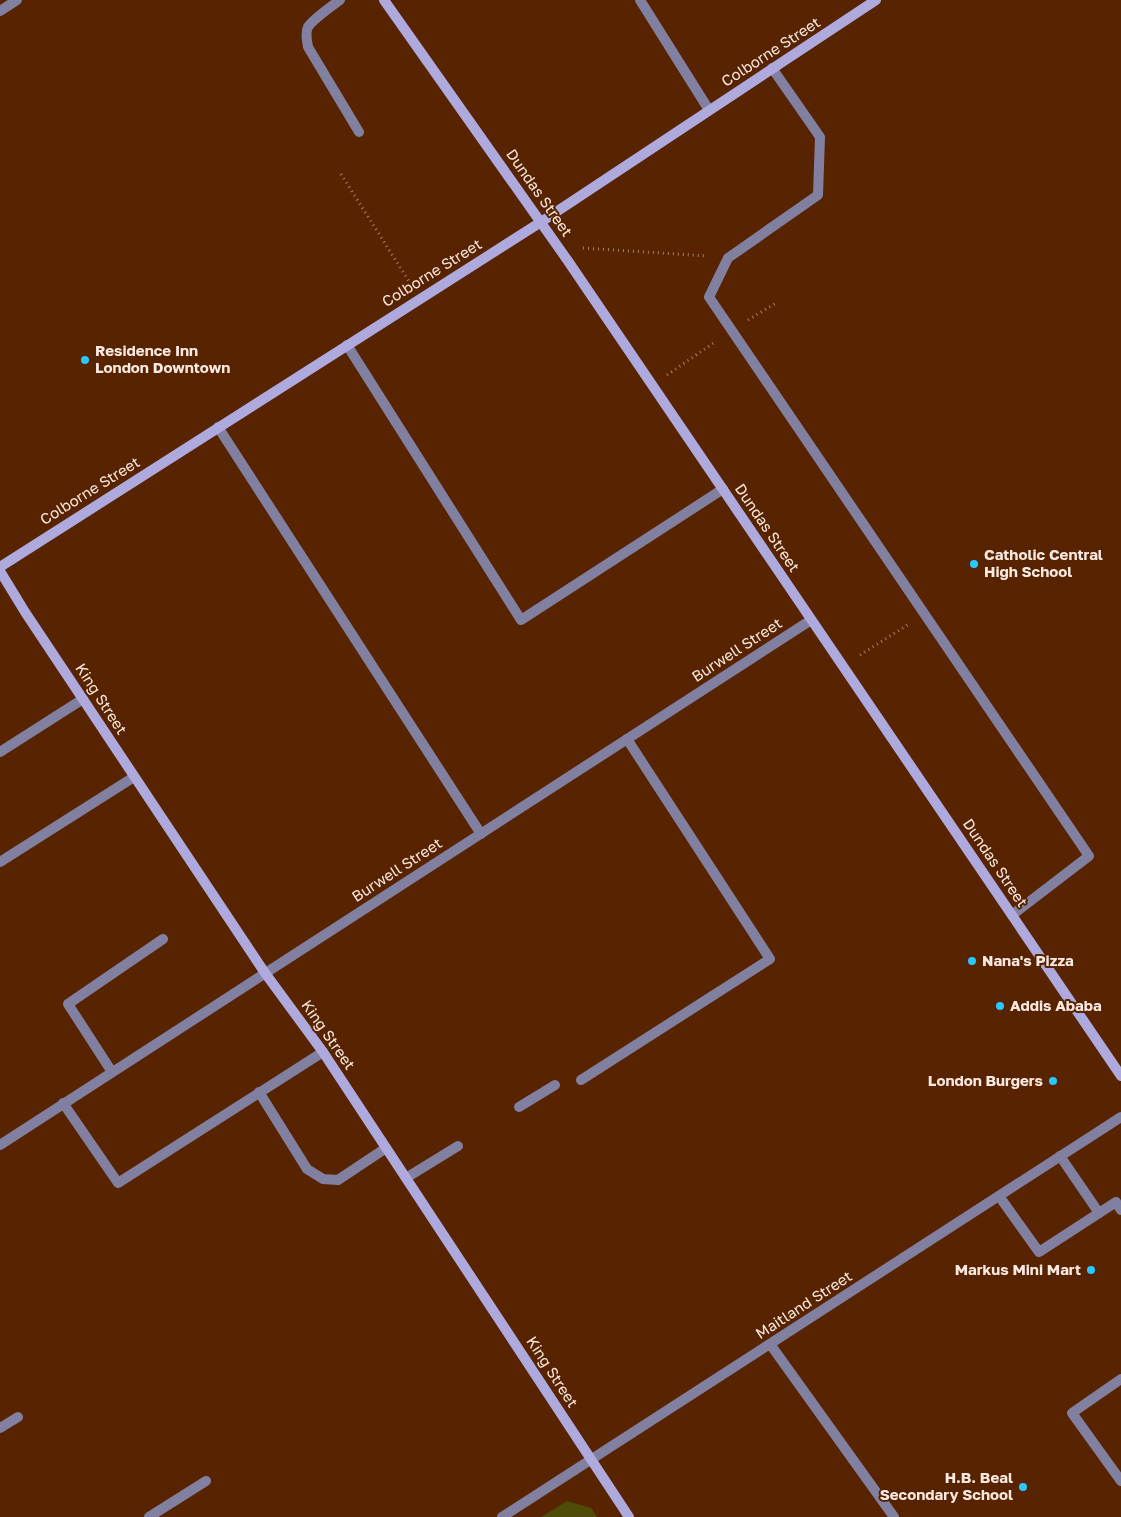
<svg xmlns="http://www.w3.org/2000/svg" width="1121" height="1517" font-family="'Golos Text',sans-serif">
  <style>
    .green { fill: #4f4c08 }
    .lines { fill: none; stroke-linecap: round; stroke-linejoin: round }
    .path { stroke: #a4806b; stroke-width: 3; stroke-dasharray: 1 4; stroke-linecap: butt }
    .lane { stroke: #8280a0; stroke-width: 10 }
    .street { stroke: #8280a0; stroke-width: 10 }
    .secondary { stroke: #aeaade; stroke-width: 10 }
    .poi-dot { fill: #29c8ff; stroke: #572301; stroke-width: 2 }
    .labels { text-anchor: middle; stroke-width: 4; stroke-linejoin: round; paint-order: stroke }
    .street-label { font-size: 15px; fill: #fae9e1; stroke: #572301 }
    .poi-label { font-size: 15px; font-weight: bold; fill: #fae9e1; stroke: #572301; text-anchor: start }
  </style>
  <rect width="100%" height="100%" fill="#572301"/>
  <!-- green -->
  <path class="green" d="M 567,1501 L 591,1508 L 597,1517 L 541,1517 Z"/>
  <g class="lines">
    <!-- path -->
    <g class="path">
      <path d="M 341,174 L 410,283"/>
      <path d="M 583,248 L 707,256"/>
      <path d="M 748,320 L 776,303"/>
      <path d="M 667,375 L 715,342"/>
      <path d="M 860,655 L 909,624"/>
    </g>
    <!-- lane -->
    <g class="lane">
      <path d="M 340,0 C 332,6 313,19 308,27 C 305,33 307,41 308,47 L 359,132"/>
      <path d="M 640,0 L 709,110"/>
      <path d="M 0,11 L 17,0"/>
      <path d="M 772,68 L 820,137 L 818,195 L 728,258 L 709,297 L 1089,856 L 1012,915"/>
      <path d="M 347,345 L 521,620 L 723,489"/>
      <path d="M 218,427 L 481,834"/>
      <path d="M 0,752 L 83,699"/>
      <path d="M 0,862 L 134,777"/>
      <path d="M 112,1072 L 68,1004 L 163,939"/>
      <path d="M 581,1080 L 770,959 L 627,739"/>
      <path d="M 259,1092 L 307,1169 L 323,1179 L 338,1180 L 386,1148"/>
      <path d="M 63,1103 L 118,1183 L 323,1052"/>
      <path d="M 519,1107 L 555,1085"/>
      <path d="M 1060,1156 L 1099,1213"/>
      <path d="M 406,1178 L 458,1146"/>
      <path d="M 999,1196 L 1039,1252 L 1116,1202 L 1121,1210"/>
      <path d="M 770,1344 L 894,1517"/>
      <path d="M 1121,1379 L 1072,1413 L 1121,1481"/>
      <path d="M 0,1428 L 18,1417"/>
      <path d="M 149,1517 L 206,1481"/>
    </g>
    <!-- street -->
    <g class="street">
      <path d="M 0,1145 L 811,620"/>
      <path d="M 502,1517 L 1121,1117"/>
    </g>
    <!-- secondary -->
    <g class="secondary">
      <path d="M 384,0 L 568,261 L 1121,1076"/>
      <path d="M 0,567 L 541,222 L 876,0"/>
      <path d="M 0,571 L 25,612 L 265,973 L 323,1052 L 629,1517"/>
    </g>
  </g>
  <!-- markers -->
  <g class="poi-dot">
    <circle cx="85" cy="360" r="5"/>
    <circle cx="974" cy="564" r="5"/>
    <circle cx="972" cy="961" r="5"/>
    <circle cx="1000" cy="1006" r="5"/>
    <circle cx="1053" cy="1081" r="5"/>
    <circle cx="1091" cy="1270" r="5"/>
    <circle cx="1023" cy="1487" r="5"/>
  </g>
  <g class="labels">
    <!-- street labels -->
    <g class="street-label">
      <text transform="translate(771 52) rotate(-33)" y="5">Colborne Street</text>
      <text transform="translate(539 193) rotate(55)" y="5">Dundas Street</text>
      <text transform="translate(432 273) rotate(-32)" y="5">Colborne Street</text>
      <text transform="translate(90 491) rotate(-32)" y="5">Colborne Street</text>
      <text transform="translate(767 528) rotate(56)" y="5">Dundas Street</text>
      <text transform="translate(737 650) rotate(-33)" y="5">Burwell Street</text>
      <text transform="translate(101 699) rotate(57)" y="5">King Street</text>
      <text transform="translate(995 863) rotate(56)" y="5">Dundas Street</text>
      <text transform="translate(397 870) rotate(-33)" y="5">Burwell Street</text>
      <text transform="translate(328 1035) rotate(55)" y="5">King Street</text>
      <text transform="translate(804 1305) rotate(-33)" y="5">Maitland Street</text>
      <text transform="translate(552 1372) rotate(57)" y="5">King Street</text>
    </g>
    <!-- poi labels -->
    <g class="poi-label">
      <text x="95" y="356">Residence Inn<tspan x="95" dy="17">London Downtown</tspan></text>
      <text x="984" y="560">Catholic Central<tspan x="984" dy="17">High School</tspan></text>
      <text x="982" y="966">Nana's Pizza</text>
      <text x="1010" y="1011">Addis Ababa</text>
      <text x="1043" y="1086" text-anchor="end">London Burgers</text>
      <text x="1081" y="1275" text-anchor="end">Markus Mini Mart</text>
      <text x="1013" y="1483" text-anchor="end">H.B. Beal<tspan x="1013" dy="17">Secondary School</tspan></text>
    </g>
  </g>
</svg>
